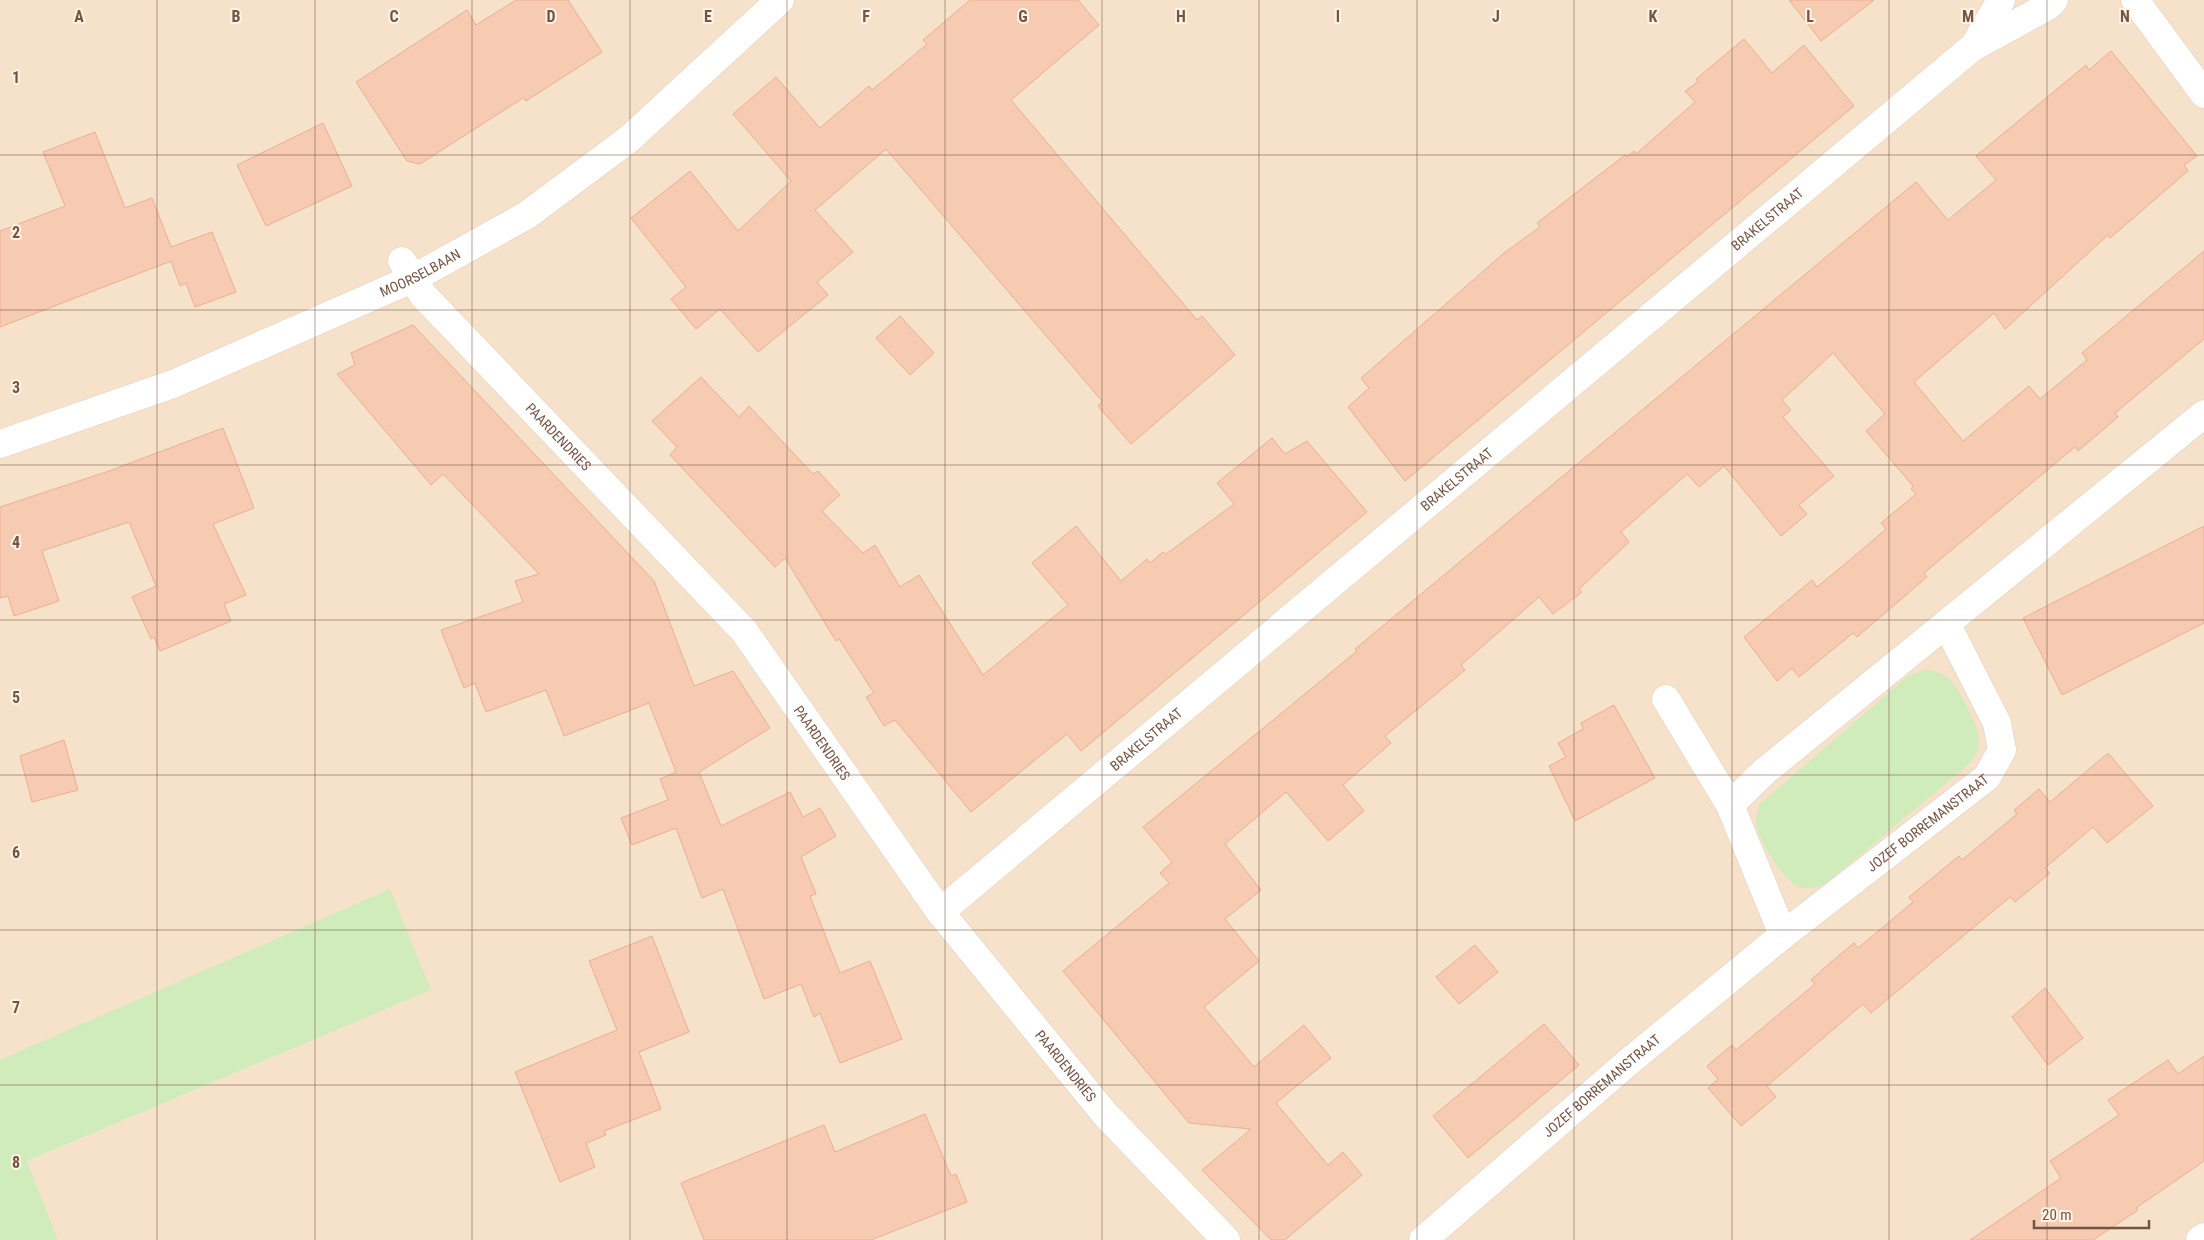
<svg xmlns="http://www.w3.org/2000/svg" width="2204" height="1240" font-family="'Roboto Condensed',sans-serif">
  <style>
    .residential { fill: #f6e1ca }
    .green { fill: #d0ecba }
    .building { fill: #f6cbb2; stroke: #eab091 }
    .lines { fill: none; stroke-linecap: round; stroke-linejoin: round }
    .street-casing { stroke: #e4cdbb; stroke-width: 29 }
    .secondary-casing { stroke: #eacdb8; stroke-width: 29 }
    .street { stroke: #fff; stroke-width: 28 }
    .secondary { stroke: #fff; stroke-width: 28 }
    .grid { fill: none; stroke: #755444; stroke-width: 1; stroke-opacity: 0.55 }
    .labels { text-anchor: middle; stroke-width: 4; stroke-linejoin: round; paint-order: stroke }
    .street-label { font-size: 14px; fill: #755444; stroke: #fff4e5 }
    .grid-label { font-size: 16px; text-anchor: middle; font-weight: bold; fill: #755444; stroke: #fff4e5; stroke-width: 4; stroke-linejoin: round; paint-order: stroke }
  </style>
  <rect width="100%" height="100%" fill="#fef0dc"/>
  <!-- residential -->
  <path class="residential" d="M 0,0 L 2204,0 L 2204,1240 L 58,1240 L 27,1161 L 431,990 L 0,1060 Z"/>
  <!-- green -->
  <g class="green">
    <path d="M 1925,670 C 1935,670 1943,673 1950,680 C 1960,690 1981,731 1979,744 C 1977,753 1973,759 1968,765 L 1825,884 C 1816,887 1808,890 1799,887 C 1784,881 1763,846 1758,831 C 1755,822 1756,813 1760,804 L 1908,676 Z"/>
    <path d="M 390,889 L 431,990 L 27,1161 L 58,1240 L 0,1240 L 0,1060 Z"/>
  </g>
  <!-- building -->
  <g class="building">
    <path d="M 516,0 L 568,0 L 602,52 L 526,101 L 523,98 L 420,164 L 407,161 L 356,82 L 467,10 L 476,25 Z"/>
    <path d="M 970,0 L 1078,0 L 1099,25 L 1011,100 L 1197,320 L 1202,316 L 1235,355 L 1131,444 L 1098,406 L 1102,401 L 886,149 L 815,210 L 853,252 L 817,282 L 828,295 L 758,352 L 720,309 L 696,329 L 671,299 L 686,287 L 631,218 L 690,171 L 738,231 L 791,181 L 733,114 L 776,77 L 820,128 L 869,86 L 872,90 L 900,67 L 927,44 L 923,40 Z"/>
    <path d="M 1789,0 L 1874,0 L 1821,41 Z"/>
    <path d="M 1744,39 L 1772,73 L 1804,45 L 1854,106 L 1405,481 L 1348,407 L 1369,388 L 1361,378 L 1504,253 L 1540,227 L 1537,223 L 1625,155 L 1627,157 L 1634,151 L 1636,154 L 1695,102 L 1685,91 L 1698,82 L 1696,79 Z"/>
    <path d="M 2111,51 L 2197,156 L 2184,165 L 2188,171 L 2110,238 L 2108,235 L 2005,329 L 1994,313 L 1914,382 L 1963,441 L 2029,386 L 2040,399 L 2087,360 L 2082,353 L 2204,251 L 2204,339 L 2115,413 L 2118,417 L 2078,451 L 2075,447 L 1985,522 L 1924,573 L 1927,577 L 1857,637 L 1853,633 L 1799,677 L 1792,668 L 1777,681 L 1744,637 L 1812,580 L 1817,587 L 1852,558 L 1886,529 L 1881,523 L 1916,494 L 1911,489 L 1913,486 L 1866,431 L 1885,414 L 1833,353 L 1782,400 L 1791,410 L 1783,417 L 1834,476 L 1799,505 L 1807,514 L 1781,536 L 1724,466 L 1699,487 L 1687,474 L 1621,532 L 1629,542 L 1579,589 L 1582,592 L 1553,614 L 1539,597 L 1461,665 L 1465,670 L 1385,736 L 1391,743 L 1343,785 L 1364,811 L 1328,841 L 1286,792 L 1225,844 L 1261,890 L 1225,919 L 1259,961 L 1204,1007 L 1254,1067 L 1304,1025 L 1331,1058 L 1276,1103 L 1328,1165 L 1343,1152 L 1362,1175 L 1285,1240 L 1271,1240 L 1202,1170 L 1251,1129 L 1189,1123 L 1063,971 L 1169,883 L 1160,873 L 1172,862 L 1143,827 L 1357,651 L 1355,649 L 1916,182 L 1948,220 L 1996,180 L 1976,156 L 2086,65 L 2089,70 Z"/>
    <path d="M 323,123 L 352,186 L 266,226 L 237,165 Z"/>
    <path d="M 95,132 L 125,208 L 152,198 L 171,247 L 212,232 L 236,292 L 195,307 L 186,283 L 180,286 L 171,261 L 0,327 L 0,231 L 65,206 L 43,152 Z"/>
    <path d="M 900,316 L 934,353 L 910,375 L 876,338 Z"/>
    <path d="M 413,325 L 654,581 L 694,686 L 733,671 L 770,728 L 699,772 L 721,826 L 790,792 L 803,817 L 820,808 L 836,836 L 801,857 L 816,894 L 810,896 L 840,973 L 870,961 L 902,1039 L 840,1063 L 820,1013 L 814,1017 L 801,984 L 764,999 L 723,889 L 702,898 L 676,828 L 632,845 L 621,818 L 668,800 L 660,779 L 676,772 L 649,703 L 564,736 L 546,690 L 486,712 L 475,683 L 464,688 L 441,630 L 523,602 L 515,581 L 539,574 L 443,474 L 431,485 L 337,374 L 355,365 L 351,353 Z"/>
    <path d="M 701,377 L 739,417 L 749,406 L 813,474 L 818,471 L 840,495 L 822,511 L 863,553 L 875,545 L 900,587 L 919,575 L 983,675 L 1068,605 L 1032,563 L 1076,526 L 1121,581 L 1147,559 L 1150,563 L 1163,552 L 1166,554 L 1234,504 L 1217,483 L 1272,438 L 1285,454 L 1307,441 L 1367,512 L 1081,751 L 1067,734 L 971,812 L 895,720 L 884,726 L 866,697 L 874,693 L 839,639 L 836,641 L 785,558 L 775,567 L 670,455 L 677,447 L 652,421 Z"/>
    <path d="M 223,428 L 254,508 L 213,524 L 246,595 L 224,604 L 231,621 L 160,651 L 154,637 L 151,639 L 132,597 L 156,586 L 129,522 L 42,551 L 59,601 L 14,616 L 8,596 L 0,598 L 0,507 L 109,471 Z"/>
    <path d="M 2204,526 L 2204,623 L 2062,695 L 2023,618 Z"/>
    <path d="M 1614,705 L 1655,778 L 1575,821 L 1549,766 L 1566,757 L 1558,743 L 1583,729 L 1581,723 Z"/>
    <path d="M 64,740 L 78,790 L 32,802 L 20,756 Z"/>
    <path d="M 2108,753 L 2153,806 L 2107,843 L 2093,827 L 2045,868 L 2050,873 L 2015,902 L 2010,897 L 1871,1013 L 1863,1004 L 1767,1086 L 1776,1097 L 1741,1126 L 1708,1088 L 1718,1079 L 1707,1066 L 1732,1045 L 1736,1050 L 1815,984 L 1811,980 L 1830,963 L 1854,943 L 1858,948 L 1913,902 L 1909,897 L 1959,856 L 1962,860 L 2017,814 L 2014,810 L 2039,789 L 2050,802 Z"/>
    <path d="M 652,936 L 689,1032 L 639,1052 L 661,1109 L 604,1131 L 606,1135 L 586,1143 L 595,1167 L 560,1182 L 515,1072 L 617,1030 L 589,961 Z"/>
    <path d="M 1475,945 L 1498,972 L 1459,1004 L 1436,977 Z"/>
    <path d="M 2045,988 L 2083,1038 L 2048,1065 L 2012,1017 Z"/>
    <path d="M 1544,1024 L 1579,1065 L 1468,1158 L 1433,1116 Z"/>
    <path d="M 2204,1056 L 2204,1161 L 2136,1208 L 2138,1210 L 2093,1240 L 1970,1240 L 2061,1178 L 2050,1161 L 2119,1115 L 2108,1100 L 2168,1060 L 2178,1074 Z"/>
    <path d="M 925,1114 L 951,1176 L 956,1174 L 967,1202 L 871,1240 L 704,1240 L 681,1183 L 824,1125 L 835,1152 Z"/>
  </g>
  <g class="lines">
    <defs>
      <g id="street">
        <path d="M 2135,0 L 2204,94"/>
        <path d="M 1975,46 L 2048,6 L 2054,0"/>
        <path id="s1" d="M 402,261 L 423,295 L 744,631 L 940,912 L 1105,1114 L 1226,1240"/>
        <path d="M 1666,699 L 1730,805"/>
        <path id="s2" d="M 940,912 L 1974,46 L 2001,0"/>
        <path d="M 1783,935 L 1730,805 L 1765,771 L 2204,414"/>
        <path id="s3" d="M 1423,1240 L 1626,1064 L 1783,935 L 1987,777 L 2002,750 L 1997,723 L 1947,625"/>
        <path d="M 2200,1240 L 2204,1237"/>
      </g>
      <g id="secondary">
        <path id="s4" d="M 0,444 L 173,384 L 412,279 L 527,215 L 629,139 L 780,0"/>
      </g>
    </defs>
    <!-- street casing -->
    <use href="#street" class="street-casing"/>
    <!-- secondary casing -->
    <use href="#secondary" class="secondary-casing"/>
    <!-- street -->
    <use href="#street" class="street"/>
    <!-- secondary -->
    <use href="#secondary" class="secondary"/>
  </g>
  <!-- grid -->
  <path class="grid" d="M 157,0 L 157,1240M 315,0 L 315,1240M 472,0 L 472,1240M 630,0 L 630,1240M 787,0 L 787,1240M 945,0 L 945,1240M 1102,0 L 1102,1240M 1259,0 L 1259,1240M 1417,0 L 1417,1240M 1574,0 L 1574,1240M 1732,0 L 1732,1240M 1889,0 L 1889,1240M 2047,0 L 2047,1240M 0,155 L 2204,155M 0,310 L 2204,310M 0,465 L 2204,465M 0,620 L 2204,620M 0,775 L 2204,775M 0,930 L 2204,930M 0,1085 L 2204,1085"/>
  <g class="labels">
    <!-- street labels -->
    <g class="street-label">
      <text dy="5" stroke="none"><textPath href="#s2" startOffset="1079">BRAKELSTRAAT</textPath></text>
      <text dy="5" stroke="none"><textPath href="#s4" startOffset="454">MOORSELBAAN</textPath></text>
      <text dy="5" stroke="none"><textPath href="#s1" startOffset="236">PAARDENDRIES</textPath></text>
      <text dy="5" stroke="none"><textPath href="#s2" startOffset="674">BRAKELSTRAAT</textPath></text>
      <text dy="5" stroke="none"><textPath href="#s2" startOffset="269">BRAKELSTRAAT</textPath></text>
      <text dy="5" stroke="none"><textPath href="#s1" startOffset="641">PAARDENDRIES</textPath></text>
      <text dy="5" stroke="none"><textPath href="#s3" startOffset="655">JOZEF BORREMANSTRAAT</textPath></text>
      <text dy="5" stroke="none"><textPath href="#s1" startOffset="1046">PAARDENDRIES</textPath></text>
      <text dy="5" stroke="none"><textPath href="#s3" startOffset="236">JOZEF BORREMANSTRAAT</textPath></text>
    </g>
  </g>
  <g class="grid-label">
    <text x="79" y="22">A</text>
    <text x="236" y="22">B</text>
    <text x="394" y="22">C</text>
    <text x="551" y="22">D</text>
    <text x="708" y="22">E</text>
    <text x="866" y="22">F</text>
    <text x="1023" y="22">G</text>
    <text x="1181" y="22">H</text>
    <text x="1338" y="22">I</text>
    <text x="1496" y="22">J</text>
    <text x="1653" y="22">K</text>
    <text x="1810" y="22">L</text>
    <text x="1968" y="22">M</text>
    <text x="2125" y="22">N</text>
    <text x="16" y="83">1</text>
    <text x="16" y="238">2</text>
    <text x="16" y="393">3</text>
    <text x="16" y="548">4</text>
    <text x="16" y="703">5</text>
    <text x="16" y="858">6</text>
    <text x="16" y="1013">7</text>
    <text x="16" y="1168">8</text>
  </g>
  <!-- scale -->
  <path d="M2034 1220v8h115v-8" fill="none" stroke="#755444" stroke-width="2.5"/>
  <text x="2042" y="1220" font-size="15" fill="#755444" stroke="#fff4e5" stroke-width="4" paint-order="stroke">20 m</text>
</svg>
